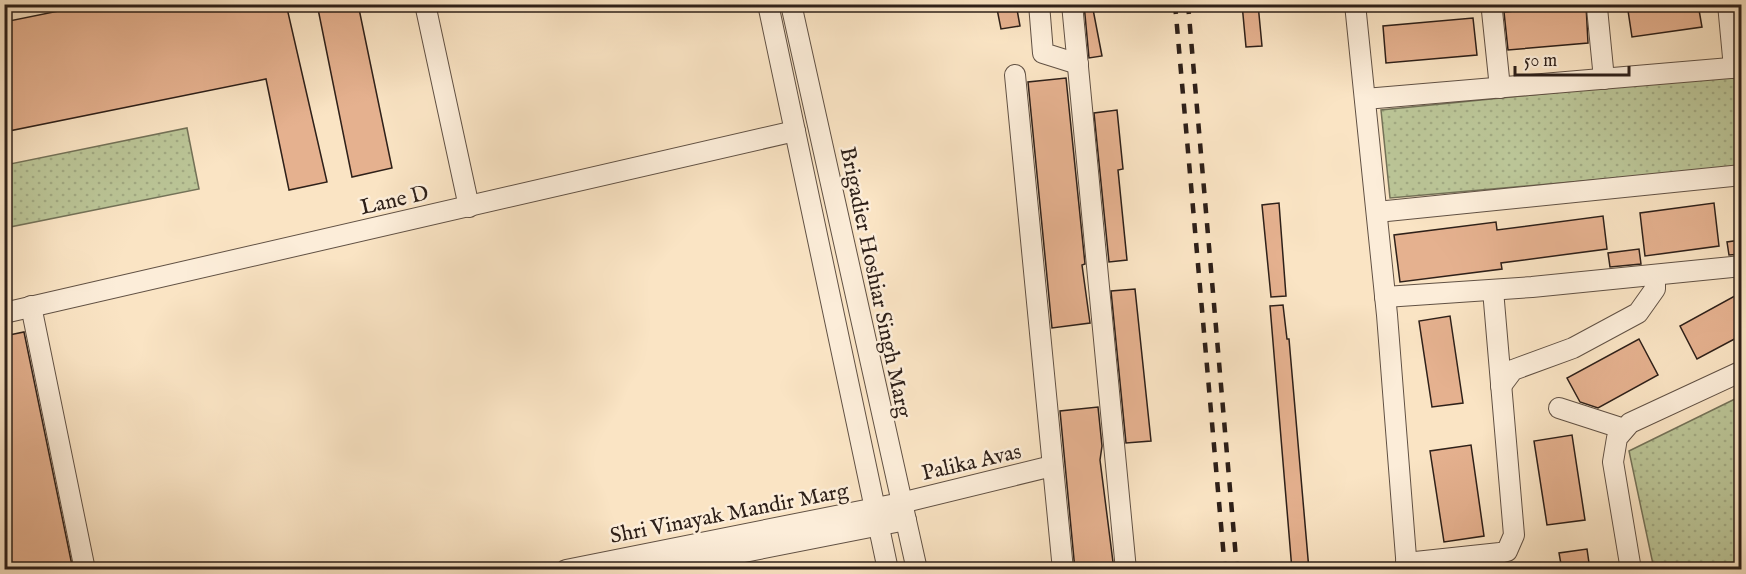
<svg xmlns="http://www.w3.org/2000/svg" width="1746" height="574" font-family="'IM FELL English',serif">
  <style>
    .park { fill: url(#park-dots); stroke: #747258; stroke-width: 1.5 }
    .building { fill: #e5b18f; stroke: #2e2019; stroke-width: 1.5 }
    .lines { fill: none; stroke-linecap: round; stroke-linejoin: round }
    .minor-casing { stroke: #615144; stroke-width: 22 }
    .minor { stroke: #fcedd9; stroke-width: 20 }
    .rail { stroke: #2e2019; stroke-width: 4.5; stroke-dasharray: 10 10; stroke-linecap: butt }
    .labels { text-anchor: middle; stroke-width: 5; stroke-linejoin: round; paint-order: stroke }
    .street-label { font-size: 22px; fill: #2e2019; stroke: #fcedd9 }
  </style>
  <defs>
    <pattern id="park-dots" width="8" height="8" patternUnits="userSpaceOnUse" patternTransform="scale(1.5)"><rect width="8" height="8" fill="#bbc597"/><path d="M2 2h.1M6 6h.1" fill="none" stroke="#a1a982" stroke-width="1.8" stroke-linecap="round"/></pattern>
  </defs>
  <rect width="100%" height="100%" fill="#fae4c4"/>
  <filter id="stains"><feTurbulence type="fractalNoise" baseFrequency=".00333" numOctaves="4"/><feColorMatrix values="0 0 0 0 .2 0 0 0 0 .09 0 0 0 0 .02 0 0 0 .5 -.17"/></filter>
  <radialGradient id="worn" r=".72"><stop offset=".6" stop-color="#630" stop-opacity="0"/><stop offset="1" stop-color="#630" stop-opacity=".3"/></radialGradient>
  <!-- park -->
  <g class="park">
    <path d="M 1741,74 L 1741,167 L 1390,198 L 1381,110 Z"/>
    <path d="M 187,128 L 199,189 L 5,228 L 5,165 Z"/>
    <path d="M 1741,396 L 1741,569 L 1654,569 L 1629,451 Z"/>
  </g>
  <!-- building -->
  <g class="building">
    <path d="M 93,4 L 269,4 L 270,11 L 287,8 L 327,182 L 289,190 L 266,79 L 4,132 L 4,22 Z"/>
    <path d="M 317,4 L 358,4 L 392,168 L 352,177 Z"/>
    <path d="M 996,4 L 1016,4 L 1020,26 L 1001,29 Z"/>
    <path d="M 1084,4 L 1092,4 L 1102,56 L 1089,58 Z"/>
    <path d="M 1242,4 L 1258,4 L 1262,46 L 1246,47 Z"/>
    <path d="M 1627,4 L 1698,4 L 1702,27 L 1632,37 Z"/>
    <path d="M 1586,5 L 1588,43 L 1508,50 L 1504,12 Z"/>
    <path d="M 1473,18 L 1477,55 L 1386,63 L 1383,26 Z"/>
    <path d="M 1066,78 L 1085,264 L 1082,265 L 1090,323 L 1052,328 L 1028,82 Z"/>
    <path d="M 1117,110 L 1123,169 L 1118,170 L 1127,260 L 1109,262 L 1094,113 Z"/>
    <path d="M 1279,203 L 1286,296 L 1271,297 L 1262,205 Z"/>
    <path d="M 1714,203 L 1719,246 L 1645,256 L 1640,213 Z"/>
    <path d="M 1603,216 L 1607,249 L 1501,263 L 1502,269 L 1400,282 L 1394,235 L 1496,222 L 1497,230 Z"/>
    <path d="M 1740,240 L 1742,254 L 1729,255 L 1727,242 Z"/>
    <path d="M 1639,249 L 1641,264 L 1610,267 L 1608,253 Z"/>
    <path d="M 1135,289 L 1151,441 L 1126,443 L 1111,291 Z"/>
    <path d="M 1742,292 L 1742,335 L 1697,359 L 1680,326 Z"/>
    <path d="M 1283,305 L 1287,339 L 1289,339 L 1309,570 L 1292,570 L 1270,306 Z"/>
    <path d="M 1450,316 L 1463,403 L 1432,407 L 1419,321 Z"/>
    <path d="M 24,332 L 73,570 L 4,570 L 4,336 Z"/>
    <path d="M 1639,339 L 1658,375 L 1598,408 L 1580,402 L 1567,378 Z"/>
    <path d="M 1098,407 L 1102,446 L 1100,460 L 1114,570 L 1075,570 L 1060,411 Z"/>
    <path d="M 1572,435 L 1585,520 L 1547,525 L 1534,441 Z"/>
    <path d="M 1471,445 L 1484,536 L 1444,542 L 1430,451 Z"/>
    <path d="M 1587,549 L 1590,570 L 1562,570 L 1559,553 Z"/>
  </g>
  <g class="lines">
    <defs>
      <g id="minor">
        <path d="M 425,4 L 469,207"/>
        <path d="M 768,4 L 888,570"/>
        <path d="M 791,4 L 917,570"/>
        <path d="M 1039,4 L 1043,53 L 1078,64"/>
        <path d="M 1072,4 L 1126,570"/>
        <path d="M 1355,4 L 1387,315 L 1407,570"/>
        <path d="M 1728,4 L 1734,68"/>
        <path d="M 1597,8 L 1604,79"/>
        <path d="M 1492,11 L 1500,88"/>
        <path d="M 1015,75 L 1063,570"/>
        <path d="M 1365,99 L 1742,67"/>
        <path d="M 1377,212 L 1742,175"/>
        <path d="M 1385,297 L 1532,287 L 1742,266"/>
        <path d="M 31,306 L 85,570"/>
        <path d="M 4,313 L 795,131"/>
        <path d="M 1501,386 L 1513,370 L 1573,348 L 1638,313 L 1655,289 L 1655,276"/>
        <path d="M 1559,408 L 1624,429"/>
        <path d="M 1406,563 L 1500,553 L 1507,551 L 1514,535 L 1493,290"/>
        <path d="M 566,570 L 901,503 L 1052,466"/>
        <path d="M 652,570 L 906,520"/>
        <path d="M 1631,570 L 1613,462 L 1617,438 L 1630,423 L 1742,371"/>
      </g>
    </defs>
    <!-- minor casing -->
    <use href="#minor" class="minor-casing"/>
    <!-- minor -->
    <use href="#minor" class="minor"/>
    <!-- rail -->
    <g class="rail">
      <path d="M 1175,4 L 1225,570"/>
      <path d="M 1188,4 L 1237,570"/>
    </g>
  </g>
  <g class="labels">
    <!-- street labels -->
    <g class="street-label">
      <text transform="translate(394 199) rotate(-13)" y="8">Lane D</text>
      <text transform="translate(877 282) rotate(78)" y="8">Brigadier Hoshiar Singh Marg</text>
      <text transform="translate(971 461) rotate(-13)" y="8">Palika Avas</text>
      <text transform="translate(729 512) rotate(-11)" y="8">Shri Vinayak Mandir Marg</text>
    </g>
  </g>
  <!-- margin -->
  <rect width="1746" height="574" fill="none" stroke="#fae4c4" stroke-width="24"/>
  <rect x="6" y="6" width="1734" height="562" fill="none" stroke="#2e2019" stroke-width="3"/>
  <rect x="12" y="12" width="1722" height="550" fill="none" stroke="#2e2019" stroke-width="1.5"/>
  <!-- scale -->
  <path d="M1515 66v9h114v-9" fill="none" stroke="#2e2019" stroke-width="3"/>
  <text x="1524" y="66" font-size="18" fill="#2e2019" stroke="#fcedd9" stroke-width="4.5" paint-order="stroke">50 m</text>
  <rect width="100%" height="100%" filter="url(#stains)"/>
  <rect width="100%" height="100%" fill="url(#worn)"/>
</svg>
